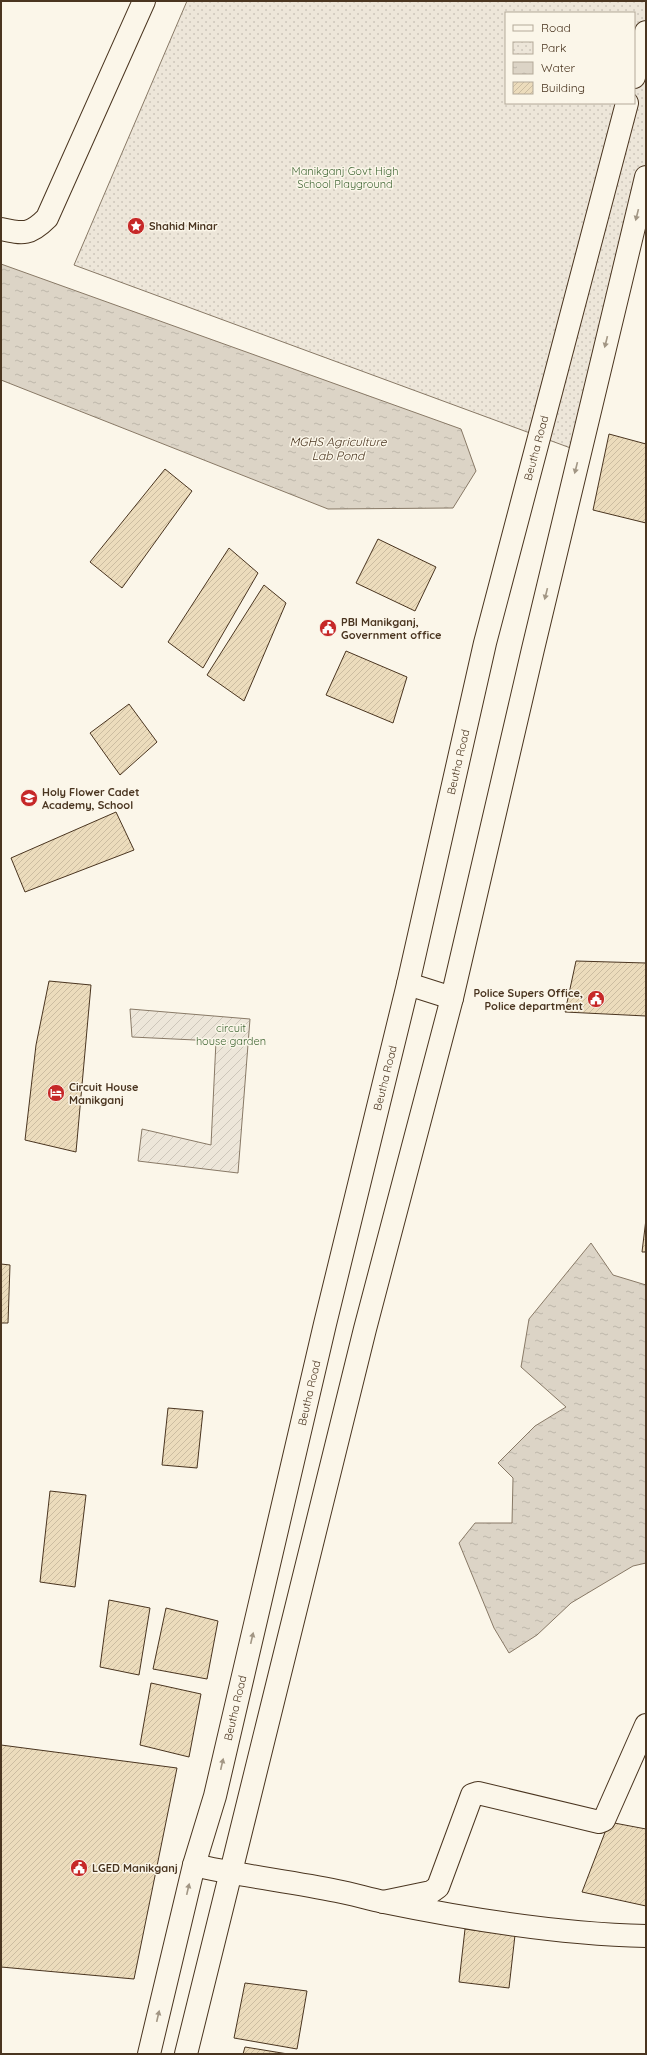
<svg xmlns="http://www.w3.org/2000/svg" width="647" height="2055" font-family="Quicksand,sans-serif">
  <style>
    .park { fill: url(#park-dots); stroke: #887966; fill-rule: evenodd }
    .garden { fill: url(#garden-furrows); stroke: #887966 }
    .water { fill: url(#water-ripples); stroke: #887966 }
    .building { fill: url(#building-hatch); stroke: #4a3520 }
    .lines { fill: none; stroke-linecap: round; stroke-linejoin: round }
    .street-casing { stroke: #4a3520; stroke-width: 24 }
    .secondary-casing { stroke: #4a3520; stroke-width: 24 }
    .primary-casing { stroke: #4a3520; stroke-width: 24 }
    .street { stroke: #fbf6e9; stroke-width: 22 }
    .secondary { stroke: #fbf6e9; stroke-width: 22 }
    .primary { stroke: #fbf6e9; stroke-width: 22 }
    .oneway { fill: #a29684 }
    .labels { text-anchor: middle; stroke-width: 3; stroke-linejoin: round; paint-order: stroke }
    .park-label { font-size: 11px; fill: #436837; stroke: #fbf6e9 }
    .poi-label { font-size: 11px; font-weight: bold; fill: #4a3520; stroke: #fbf6e9; text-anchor: start }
    .street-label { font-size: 11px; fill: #4a3520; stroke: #fbf6e9 }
    .water-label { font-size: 12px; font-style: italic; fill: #4a3520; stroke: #fbf6e9 }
  </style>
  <defs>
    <pattern id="park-dots" width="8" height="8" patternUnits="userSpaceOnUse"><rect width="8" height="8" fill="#ede6d9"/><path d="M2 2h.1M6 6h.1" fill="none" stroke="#cdc6ba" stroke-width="1.8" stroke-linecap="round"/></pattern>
    <pattern id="garden-furrows" width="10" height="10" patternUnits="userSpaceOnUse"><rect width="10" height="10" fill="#ede6d9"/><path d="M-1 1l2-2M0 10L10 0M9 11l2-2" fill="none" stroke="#cdc6ba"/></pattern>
    <pattern id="water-ripples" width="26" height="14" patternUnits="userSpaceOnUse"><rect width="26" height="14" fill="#dcd4c6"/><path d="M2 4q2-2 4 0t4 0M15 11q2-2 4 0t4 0" fill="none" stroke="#beb7aa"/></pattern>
    <pattern id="building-hatch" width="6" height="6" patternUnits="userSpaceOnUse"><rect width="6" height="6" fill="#ecdcbc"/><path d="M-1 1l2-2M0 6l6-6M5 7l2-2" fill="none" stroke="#ccbda1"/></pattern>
  </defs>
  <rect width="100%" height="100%" fill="#fbf6e9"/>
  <!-- park -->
  <path class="park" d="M 187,1 L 646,1 L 646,188 L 576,450 L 74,265 ZM 506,13 L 634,13 L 634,103 L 506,103 Z"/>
  <!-- garden -->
  <path class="garden" d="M 130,1009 L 250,1019 L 238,1173 L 138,1161 L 142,1129 L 211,1145 L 216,1041 L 132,1037 Z"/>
  <!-- water -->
  <g class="water">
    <path d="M 1,264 L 461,429 L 476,471 L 453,508 L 328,509 L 1,380 Z"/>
    <path d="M 591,1243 L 613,1275 L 646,1285 L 646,1563 L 633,1566 L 571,1603 L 537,1635 L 509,1653 L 494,1628 L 459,1543 L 475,1523 L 512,1523 L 513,1478 L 498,1463 L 535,1426 L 566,1407 L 521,1367 L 529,1319 Z"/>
  </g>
  <!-- building -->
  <g class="building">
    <path d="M 609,434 L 646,444 L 646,523 L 593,510 Z"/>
    <path d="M 165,469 L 192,491 L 122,588 L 90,562 Z"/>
    <path d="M 378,539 L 436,567 L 415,611 L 356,583 Z"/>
    <path d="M 229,548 L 258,573 L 203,668 L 168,642 Z"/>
    <path d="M 264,585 L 286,603 L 244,701 L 207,675 Z"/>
    <path d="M 346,651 L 407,677 L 393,723 L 326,695 Z"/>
    <path d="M 129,704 L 157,742 L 120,775 L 90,733 Z"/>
    <path d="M 116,812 L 134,850 L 25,892 L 11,858 Z"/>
    <path d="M 576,961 L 646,963 L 646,1016 L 565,1012 Z"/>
    <path d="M 49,981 L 91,985 L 76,1152 L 25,1140 L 36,1045 Z"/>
    <path d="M 646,1219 L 646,1252 L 642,1252 Z"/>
    <path d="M 1,1264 L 10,1265 L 8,1323 L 1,1323 Z"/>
    <path d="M 168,1408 L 203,1411 L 197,1468 L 162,1465 Z"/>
    <path d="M 50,1491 L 86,1495 L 75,1587 L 40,1582 Z"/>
    <path d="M 109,1600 L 150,1608 L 139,1675 L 100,1667 Z"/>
    <path d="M 166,1608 L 218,1621 L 207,1679 L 153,1669 Z"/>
    <path d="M 151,1683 L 201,1694 L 189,1757 L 140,1745 Z"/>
    <path d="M 1,1745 L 177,1768 L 134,1979 L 1,1967 Z"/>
    <path d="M 609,1822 L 646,1829 L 646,1906 L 582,1892 Z"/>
    <path d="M 465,1929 L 515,1935 L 509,1988 L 459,1982 Z"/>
    <path d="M 245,1983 L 307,1991 L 297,2049 L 234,2038 Z"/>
    <path d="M 245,2047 L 288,2054 L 243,2054 Z"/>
  </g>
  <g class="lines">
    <defs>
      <g id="street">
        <path d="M 1,229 C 24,234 30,235 47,218 L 144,1"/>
        <path d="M 383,1902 L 431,1892 L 438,1887 L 472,1795 L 478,1793 L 599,1822 L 604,1820 L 646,1725"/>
      </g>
      <path id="secondary" d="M 194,1865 C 241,1876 289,1881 337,1891 C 353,1894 369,1899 384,1902 C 471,1920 558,1934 646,1936"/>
      <g id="primary">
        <path d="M 634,77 L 646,32"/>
        <path d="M 408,984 L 452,998"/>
        <path d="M 149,2054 L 194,1865 L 215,1796 L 325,1324 L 408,984 L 485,643 L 627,103"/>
        <path d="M 186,2054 L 365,1329 L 452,998 L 533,649 L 646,177"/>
      </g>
    </defs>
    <!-- street casing -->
    <use href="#street" class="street-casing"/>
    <!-- secondary casing -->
    <use href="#secondary" class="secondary-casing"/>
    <!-- primary casing -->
    <use href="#primary" class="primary-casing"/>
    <!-- street -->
    <use href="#street" class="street"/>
    <!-- secondary -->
    <use href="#secondary" class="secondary"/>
    <!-- primary -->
    <use href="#primary" class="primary"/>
  </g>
  <!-- one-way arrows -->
  <defs><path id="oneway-solid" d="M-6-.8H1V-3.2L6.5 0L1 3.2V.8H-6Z"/></defs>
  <g class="oneway">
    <use href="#oneway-solid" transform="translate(637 215) rotate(104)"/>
    <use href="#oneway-solid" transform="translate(606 342) rotate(104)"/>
    <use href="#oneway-solid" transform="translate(576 468) rotate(104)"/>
    <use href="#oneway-solid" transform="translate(546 594) rotate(104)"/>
    <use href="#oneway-solid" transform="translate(252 1638) rotate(-77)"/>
    <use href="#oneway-solid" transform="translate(222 1764) rotate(-77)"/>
    <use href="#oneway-solid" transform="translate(188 1889) rotate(-77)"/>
    <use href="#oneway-solid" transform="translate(158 2016) rotate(-77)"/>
  </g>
  <!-- icons -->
  <defs>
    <symbol id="sight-disc" viewBox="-11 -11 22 22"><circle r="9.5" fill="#c62828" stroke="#fbf6e9"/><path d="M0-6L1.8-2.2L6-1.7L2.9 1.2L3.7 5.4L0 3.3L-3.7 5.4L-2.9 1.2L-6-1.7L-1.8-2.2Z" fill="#fff"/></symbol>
    <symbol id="civic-disc" viewBox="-11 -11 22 22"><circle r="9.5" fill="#c62828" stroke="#fbf6e9"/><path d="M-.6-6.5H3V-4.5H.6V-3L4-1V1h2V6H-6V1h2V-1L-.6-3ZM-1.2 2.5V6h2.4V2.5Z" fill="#fff"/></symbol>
    <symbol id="school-disc" viewBox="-11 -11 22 22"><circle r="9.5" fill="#c62828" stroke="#fbf6e9"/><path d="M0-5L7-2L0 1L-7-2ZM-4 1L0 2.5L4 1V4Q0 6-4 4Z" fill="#fff"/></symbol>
    <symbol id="hotel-disc" viewBox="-11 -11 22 22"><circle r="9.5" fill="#c62828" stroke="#fbf6e9"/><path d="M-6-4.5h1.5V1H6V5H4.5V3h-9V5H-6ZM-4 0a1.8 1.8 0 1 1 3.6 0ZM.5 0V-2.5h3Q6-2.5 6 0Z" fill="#fff"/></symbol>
  </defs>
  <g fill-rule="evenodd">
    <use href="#sight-disc" x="126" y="216" width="20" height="20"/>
    <use href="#civic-disc" x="318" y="618" width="20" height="20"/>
    <use href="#school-disc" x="19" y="788" width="20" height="20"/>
    <use href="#civic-disc" x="586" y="989" width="20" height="20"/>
    <use href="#hotel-disc" x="46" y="1083" width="20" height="20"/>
    <use href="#civic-disc" x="69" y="1858" width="20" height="20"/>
  </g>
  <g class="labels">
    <!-- park labels -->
    <g class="park-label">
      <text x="345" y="175">Manikganj Govt High<tspan x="345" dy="13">School Playground</tspan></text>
      <text x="231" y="1032">circuit<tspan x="231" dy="13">house garden</tspan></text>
    </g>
    <!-- poi labels -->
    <g class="poi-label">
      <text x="149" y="230">Shahid Minar</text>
      <text x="341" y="626">PBI Manikganj,<tspan x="341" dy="13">Government office</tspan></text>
      <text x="42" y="796">Holy Flower Cadet<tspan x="42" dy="13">Academy, School</tspan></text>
      <text x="583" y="997" text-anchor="end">Police Supers Office,<tspan x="583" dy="13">Police department</tspan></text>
      <text x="69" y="1091">Circuit House<tspan x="69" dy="13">Manikganj</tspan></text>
      <text x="92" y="1872">LGED Manikganj</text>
    </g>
    <!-- street labels -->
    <g class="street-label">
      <text transform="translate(536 448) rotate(-75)" y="4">Beutha Road</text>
      <text transform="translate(458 762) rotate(-77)" y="4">Beutha Road</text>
      <text transform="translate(385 1078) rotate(-76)" y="4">Beutha Road</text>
      <text transform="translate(309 1393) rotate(-77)" y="4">Beutha Road</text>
      <text transform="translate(235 1708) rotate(-77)" y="4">Beutha Road</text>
    </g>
    <!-- water labels -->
    <g class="water-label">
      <text x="338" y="446">MGHS Agriculture<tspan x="338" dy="14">Lab Pond</tspan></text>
    </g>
  </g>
  <!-- border -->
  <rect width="647" height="2055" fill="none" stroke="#4a3520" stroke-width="4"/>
  <!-- legend -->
  <rect x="505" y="12" width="130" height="92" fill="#fbf6e9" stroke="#b4a999"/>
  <rect x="513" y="25" width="20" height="6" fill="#fbf6e9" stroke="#b4a999"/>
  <text x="541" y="32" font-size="12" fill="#4a3520">Road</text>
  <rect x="513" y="42" width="20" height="12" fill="url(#park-dots)" stroke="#b4a999"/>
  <text x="541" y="52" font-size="12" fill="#4a3520">Park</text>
  <rect x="513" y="62" width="20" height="12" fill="url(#water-ripples)" stroke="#b4a999"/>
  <text x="541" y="72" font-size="12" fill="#4a3520">Water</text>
  <rect x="513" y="82" width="20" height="12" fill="url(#building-hatch)" stroke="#b4a999"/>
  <text x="541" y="92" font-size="12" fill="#4a3520">Building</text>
</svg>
